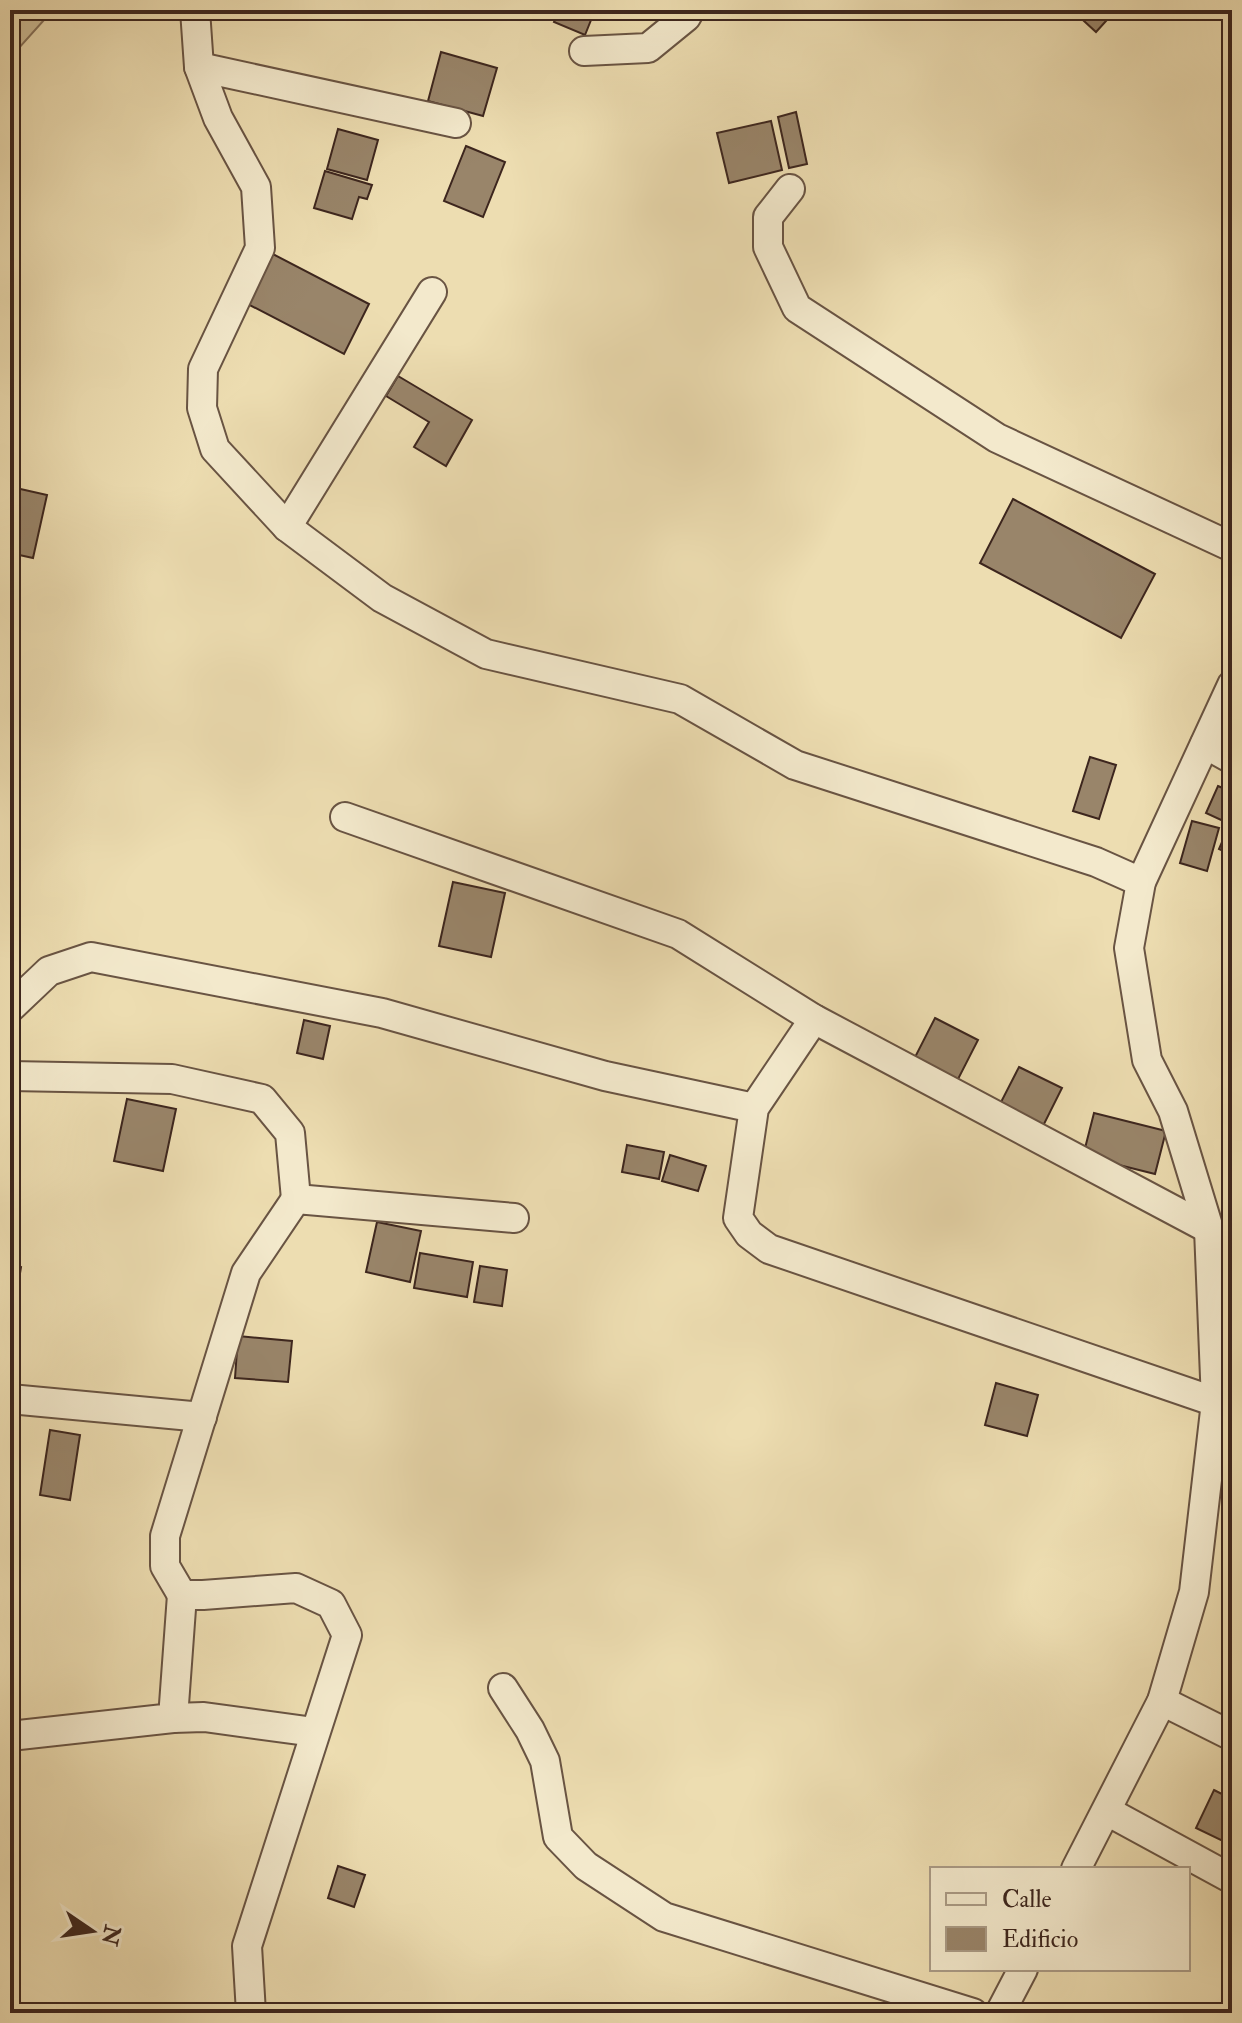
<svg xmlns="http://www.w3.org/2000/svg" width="1242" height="2023" font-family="'IM FELL Double Pica',serif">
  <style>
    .green { fill: #cfbe98; stroke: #86725b; stroke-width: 2 }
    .building { fill: #99856a; stroke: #3d261e; stroke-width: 2 }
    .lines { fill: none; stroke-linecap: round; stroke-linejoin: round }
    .street-casing { stroke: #695443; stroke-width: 32 }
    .street { stroke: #f3e9cc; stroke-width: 28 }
  </style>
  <rect width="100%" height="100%" fill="#edddb1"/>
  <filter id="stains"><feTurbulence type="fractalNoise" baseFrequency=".0025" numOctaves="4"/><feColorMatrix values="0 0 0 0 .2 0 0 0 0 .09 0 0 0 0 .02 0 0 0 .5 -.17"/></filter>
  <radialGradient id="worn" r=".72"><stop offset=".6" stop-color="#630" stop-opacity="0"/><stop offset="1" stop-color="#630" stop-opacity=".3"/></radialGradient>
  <!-- green -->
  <path class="green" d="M 10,10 L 53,10 L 10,58 Z"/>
  <!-- building -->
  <g class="building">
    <path d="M 559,10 L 595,10 L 585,35 L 554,22 Z"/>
    <path d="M 1072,10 L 1116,10 L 1096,32 Z"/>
    <path d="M 441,52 L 497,68 L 483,116 L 428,101 Z"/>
    <path d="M 796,112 L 807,164 L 789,168 L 778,117 Z"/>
    <path d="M 771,121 L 782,170 L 729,183 L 717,133 Z"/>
    <path d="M 338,129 L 378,140 L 367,180 L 327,169 Z"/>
    <path d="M 466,146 L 505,162 L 483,217 L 444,201 Z"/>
    <path d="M 325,171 L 372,185 L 367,199 L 359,197 L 352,219 L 314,208 Z"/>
    <path d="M 267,251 L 369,304 L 344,354 L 242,301 Z"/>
    <path d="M 398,376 L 472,420 L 446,466 L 414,447 L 429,422 L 386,396 Z"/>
    <path d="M 16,488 L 47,495 L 33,558 L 10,553 L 10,516 Z"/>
    <path d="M 1013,499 L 1155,574 L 1121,638 L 980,563 Z"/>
    <path d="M 10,671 L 19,673 L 10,710 Z"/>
    <path d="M 1090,757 L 1116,765 L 1099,819 L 1073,811 Z"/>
    <path d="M 1218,786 L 1232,792 L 1232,855 L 1219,849 L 1230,824 L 1206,813 Z"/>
    <path d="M 1192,821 L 1219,828 L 1207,871 L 1180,863 Z"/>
    <path d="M 453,882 L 505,893 L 491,957 L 439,946 Z"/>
    <path d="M 935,1018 L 978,1040 L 954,1087 L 911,1065 Z"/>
    <path d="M 304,1020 L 330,1026 L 323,1059 L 297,1053 Z"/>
    <path d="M 1019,1067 L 1062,1088 L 1042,1128 L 999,1106 Z"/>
    <path d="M 127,1099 L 176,1109 L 163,1171 L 114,1161 Z"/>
    <path d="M 1094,1113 L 1166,1131 L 1155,1174 L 1083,1156 Z"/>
    <path d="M 627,1145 L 664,1152 L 659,1179 L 622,1172 Z"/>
    <path d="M 670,1155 L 706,1166 L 698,1191 L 662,1181 Z"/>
    <path d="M 377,1222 L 421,1231 L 410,1282 L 366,1272 Z"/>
    <path d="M 420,1253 L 473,1262 L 467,1297 L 414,1288 Z"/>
    <path d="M 10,1265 L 21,1267 L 11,1330 L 10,1330 Z"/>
    <path d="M 480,1266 L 507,1270 L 502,1306 L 474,1302 Z"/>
    <path d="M 238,1336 L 292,1341 L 288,1382 L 235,1378 Z"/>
    <path d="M 996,1383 L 1038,1395 L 1027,1436 L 985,1425 Z"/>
    <path d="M 50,1430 L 80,1435 L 70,1500 L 40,1495 Z"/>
    <path d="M 10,1547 L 17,1547 L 16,1591 L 10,1591 Z"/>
    <path d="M 1214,1790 L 1232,1799 L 1232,1832 L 1227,1843 L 1196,1828 Z"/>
    <path d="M 338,1866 L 365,1875 L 354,1907 L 328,1898 Z"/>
  </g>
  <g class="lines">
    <defs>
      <g id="street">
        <path d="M 195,10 L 199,67 L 218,118 L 256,187 L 260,248 L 203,369 L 202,408 L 215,449 L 287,527 L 382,598 L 486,654 L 680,699 L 795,765 L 1096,862 L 1141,882"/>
        <path d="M 584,51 L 648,48 L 686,17 L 690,10"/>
        <path d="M 199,67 L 456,123"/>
        <path d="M 790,189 L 768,217 L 768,247 L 797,308 L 997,438 L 1232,547"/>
        <path d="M 287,527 L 432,292"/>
        <path d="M 1205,744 L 1232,759"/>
        <path d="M 345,817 L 678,934 L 814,1019 L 1209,1229"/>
        <path d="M 10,1008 L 49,971 L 91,957 L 382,1013 L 605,1076 L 754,1108"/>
        <path d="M 814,1019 L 754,1108 L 738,1218 L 749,1234 L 769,1249 L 1216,1402"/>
        <path d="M 10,1076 L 172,1079 L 262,1099 L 290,1133 L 296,1199"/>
        <path d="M 10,1399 L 202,1417"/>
        <path d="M 503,1688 L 530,1730 L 545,1761 L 558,1837 L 586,1866 L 664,1917 L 973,2013"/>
        <path d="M 1162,1701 L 1232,1736"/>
        <path d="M 173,1718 L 204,1717 L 314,1732"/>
        <path d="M 10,1736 L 173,1718 L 182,1595"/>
        <path d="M 1107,1811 L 1232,1879"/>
        <path d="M 1076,1869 L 1162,1701 L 1194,1592 L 1216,1402 L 1209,1229 L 1173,1111 L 1147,1060 L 1129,948 L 1141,882 L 1232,685"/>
        <path d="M 251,2013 L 247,1946 L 347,1635 L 331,1604 L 296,1588 L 203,1595 L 182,1595 L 165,1566 L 165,1536 L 246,1273 L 296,1199 L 514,1218"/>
        <path d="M 1000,2013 L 1023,1969"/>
      </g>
    </defs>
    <!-- street casing -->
    <use href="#street" class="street-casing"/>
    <!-- street -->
    <use href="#street" class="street"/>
  </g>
  <!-- margin -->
  <rect width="1242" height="2023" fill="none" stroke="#edddb1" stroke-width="40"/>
  <rect x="12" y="12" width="1218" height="1999" fill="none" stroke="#3d261e" stroke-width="4"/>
  <rect x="20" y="20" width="1202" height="1983" fill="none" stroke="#3d261e" stroke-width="2"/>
  <!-- legend -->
  <rect x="930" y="1867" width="260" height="104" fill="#f3e9cc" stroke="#aa9b86" stroke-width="2"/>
  <rect x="946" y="1893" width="40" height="12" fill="#f3e9cc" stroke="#aa9b86" stroke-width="2"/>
  <text x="1002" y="1907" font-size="24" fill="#3d261e">Calle</text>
  <rect x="946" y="1927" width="40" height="24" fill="#99856a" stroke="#aa9b86" stroke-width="2"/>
  <text x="1002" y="1947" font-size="24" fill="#3d261e">Edificio</text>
  <!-- north arrow -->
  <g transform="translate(92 1931) rotate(103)" stroke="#f3e9cc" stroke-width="6" paint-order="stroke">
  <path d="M0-6L14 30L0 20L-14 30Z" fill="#3d261e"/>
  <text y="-12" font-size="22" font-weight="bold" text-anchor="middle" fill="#3d261e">N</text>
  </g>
  <rect width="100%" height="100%" filter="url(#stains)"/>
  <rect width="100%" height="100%" fill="url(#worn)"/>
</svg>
